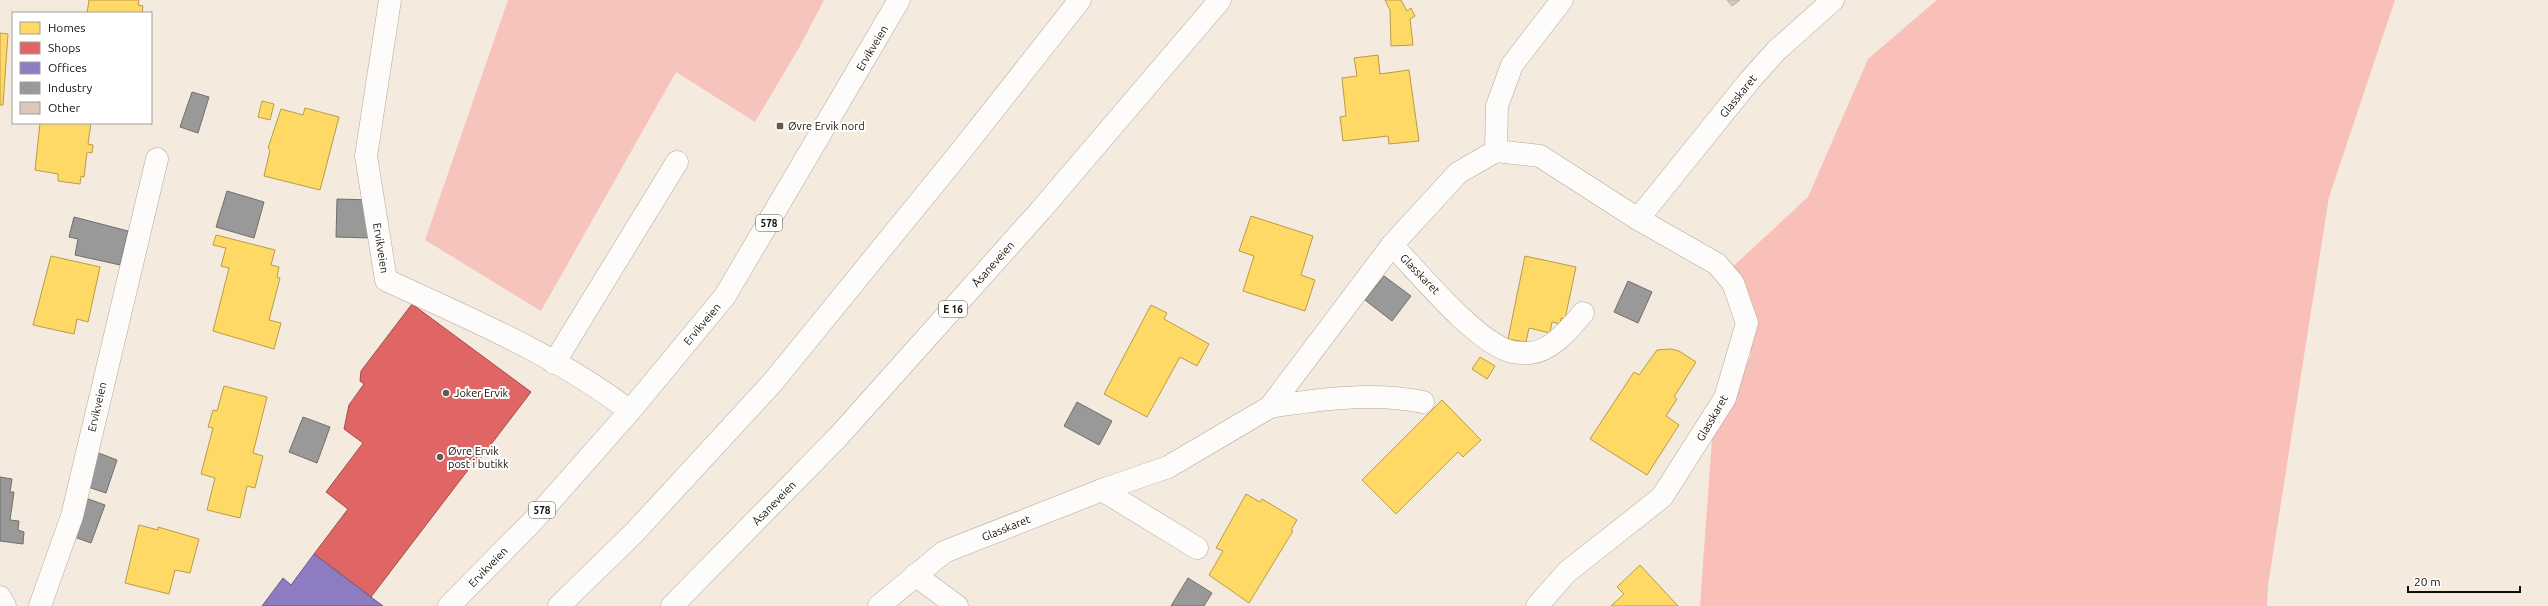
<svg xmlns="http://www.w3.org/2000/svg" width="2548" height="606" font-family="Ubuntu,sans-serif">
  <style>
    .green { fill: #f6c4bd }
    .forest { fill: #f9bfb9 }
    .homes { fill: #ffd966; stroke: #b99c49 }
    .shops { fill: #e06666; stroke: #a34c49 }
    .offices { fill: #8e7cc3; stroke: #6a5b8a }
    .industry { fill: #999; stroke: #716f6d }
    .building { fill: #dcc7b9; stroke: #bcb1a9 }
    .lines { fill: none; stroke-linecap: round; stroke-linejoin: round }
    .lane-casing { stroke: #b0a89e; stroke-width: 23 }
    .street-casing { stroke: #b0a89e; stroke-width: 23 }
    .primary-casing { stroke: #b0a89e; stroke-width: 23 }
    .highway-casing { stroke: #b0a89e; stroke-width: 23 }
    .lane { stroke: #fdfcfa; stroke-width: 22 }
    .street { stroke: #fdfcfa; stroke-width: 22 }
    .primary { stroke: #fdfcfa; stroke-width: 22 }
    .highway { stroke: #fdfcfa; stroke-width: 22 }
    .poi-dot { fill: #635b51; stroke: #fff; stroke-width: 1.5 }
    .labels { text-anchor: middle; stroke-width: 4; stroke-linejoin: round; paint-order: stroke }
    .shield { fill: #fff; stroke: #5b5650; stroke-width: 1 }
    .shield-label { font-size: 10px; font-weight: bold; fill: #150e05 }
    .street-label { font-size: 11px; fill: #150e05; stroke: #fff }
    .poi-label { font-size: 11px; fill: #150e05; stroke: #fff; text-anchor: start }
  </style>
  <rect width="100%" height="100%" fill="#f4eadd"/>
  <!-- green -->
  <path class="green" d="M 508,0 L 824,0 L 800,46 L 755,122 L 676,72 L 541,311 L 425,240 Z"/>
  <!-- forest -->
  <path class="forest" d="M 1937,0 L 2395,0 L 2329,197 L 2268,585 L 2267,606 L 1700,606 L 1712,439 L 1751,355 L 1726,273 L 1808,197 L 1868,59 Z"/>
  <!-- homes -->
  <g class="homes">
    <path d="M 89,0 L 139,0 L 138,5 L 143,6 L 142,13 L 87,13 Z"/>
    <path d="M 1385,0 L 1401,0 L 1407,11 L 1411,8 L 1415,16 L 1410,19 L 1413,45 L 1391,46 L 1390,10 Z"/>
    <path d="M 0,33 L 8,34 L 3,105 L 0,105 Z"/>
    <path d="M 1378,55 L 1380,74 L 1409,70 L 1419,141 L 1389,144 L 1388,136 L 1343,141 L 1340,117 L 1346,116 L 1342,78 L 1357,76 L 1354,58 Z"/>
    <path d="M 262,101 L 274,104 L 270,120 L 258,117 Z"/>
    <path d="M 305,108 L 339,117 L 320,190 L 264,176 L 270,150 L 268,148 L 281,109 L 303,115 Z"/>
    <path d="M 40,123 L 91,123 L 88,144 L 93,145 L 92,153 L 87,152 L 84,177 L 81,176 L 80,184 L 58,181 L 58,174 L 35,170 Z"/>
    <path d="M 1251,216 L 1313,236 L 1301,275 L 1315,280 L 1305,311 L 1243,291 L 1254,256 L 1239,251 Z"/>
    <path d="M 216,235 L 275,250 L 271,265 L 279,267 L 277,277 L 280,278 L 269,320 L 281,323 L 274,349 L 213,331 L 229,268 L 221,266 L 226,248 L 213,245 Z"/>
    <path d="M 51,256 L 100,267 L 88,322 L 77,319 L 74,334 L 33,325 Z"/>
    <path d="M 1525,256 L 1576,267 L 1565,319 L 1561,318 L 1560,324 L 1552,322 L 1550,333 L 1529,328 L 1526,342 L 1508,339 Z"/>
    <path d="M 1151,305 L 1167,313 L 1164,319 L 1209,344 L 1197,366 L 1180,357 L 1147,417 L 1104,394 Z"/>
    <path d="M 1671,349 L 1679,351 L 1696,362 L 1674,397 L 1677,399 L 1666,416 L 1679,425 L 1647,475 L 1590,439 L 1634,372 L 1639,375 L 1657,350 Z"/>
    <path d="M 1480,357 L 1495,366 L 1487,379 L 1472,369 Z"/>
    <path d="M 224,386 L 267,397 L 253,453 L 263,456 L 255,488 L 247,486 L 240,518 L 207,510 L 215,478 L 201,474 L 213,428 L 208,427 L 213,410 L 217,411 Z"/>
    <path d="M 1442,400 L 1481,440 L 1463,457 L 1458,452 L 1396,514 L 1362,480 Z"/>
    <path d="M 1246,494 L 1260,502 L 1262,499 L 1297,520 L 1291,530 L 1293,531 L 1249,603 L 1209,575 L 1223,551 L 1216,548 Z"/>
    <path d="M 139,525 L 158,530 L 158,527 L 199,539 L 190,573 L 175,570 L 169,594 L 125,583 Z"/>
    <path d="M 1640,565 L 1678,606 L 1611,606 L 1624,594 L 1617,587 Z"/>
  </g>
  <!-- shops -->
  <path class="shops" d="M 412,304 L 531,392 L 473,468 L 471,466 L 371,597 L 314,554 L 348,509 L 326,492 L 363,443 L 344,429 L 349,405 L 364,384 L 360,381 L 361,371 Z"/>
  <!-- offices -->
  <path class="offices" d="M 314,554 L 371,597 L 383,606 L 262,606 L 283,578 L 291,585 Z"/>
  <!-- industry -->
  <g class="industry">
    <path d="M 192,92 L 209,97 L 198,133 L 180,127 Z"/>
    <path d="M 227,191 L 264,202 L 254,238 L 216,227 Z"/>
    <path d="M 337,199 L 372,200 L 371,238 L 336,237 Z"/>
    <path d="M 74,217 L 128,231 L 120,265 L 75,255 L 78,239 L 69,237 Z"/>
    <path d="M 1384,276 L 1411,296 L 1392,321 L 1365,300 Z"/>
    <path d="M 1628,281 L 1652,292 L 1638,323 L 1614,312 Z"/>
    <path d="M 1077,402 L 1112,421 L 1099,445 L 1064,426 Z"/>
    <path d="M 303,417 L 330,427 L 317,463 L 289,452 Z"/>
    <path d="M 96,452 L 117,460 L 106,493 L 85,486 Z"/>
    <path d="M 0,477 L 12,479 L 10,492 L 14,492 L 10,520 L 19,521 L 18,530 L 24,532 L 23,544 L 0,541 Z"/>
    <path d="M 80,496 L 105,505 L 91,543 L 66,534 Z"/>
    <path d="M 1188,578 L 1212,593 L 1204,606 L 1171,606 Z"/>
  </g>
  <!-- building -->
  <path class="building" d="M 1727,0 L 1740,0 L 1732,6 Z"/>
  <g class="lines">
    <defs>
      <g id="lane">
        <path d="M 1496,151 L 1497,106 L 1512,65 L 1562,0"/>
        <path d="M 1638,219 L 1750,80 L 1776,51 L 1833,0"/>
        <path d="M 1392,245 C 1419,273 1474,340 1509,351 C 1514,353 1525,353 1530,353 C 1552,351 1570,328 1583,313"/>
        <path d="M 554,363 L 677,162"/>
        <path d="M 1270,407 C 1319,399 1374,392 1423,402"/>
        <path d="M 1102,490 L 1197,548"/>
        <path d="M 915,575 L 957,606"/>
        <path d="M 0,597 L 5,606"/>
      </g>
      <g id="street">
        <path d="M 390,0 L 366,156 L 386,280 C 470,319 557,355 630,411"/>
        <path d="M 40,606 L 72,516 L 157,159"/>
        <path d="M 879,606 L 944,552 L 1102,490 L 1168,467 L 1270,407 L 1392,245 L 1458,173 L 1496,151 L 1540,156 L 1638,219 L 1717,264 L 1733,283 L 1747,323 L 1725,398 L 1662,497 L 1567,572 L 1537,606"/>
      </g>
      <path id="primary" d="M 449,606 L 532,522 L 630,411 L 725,296 L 899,0"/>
      <g id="highway">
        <path d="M 559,606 L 634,533 L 773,382 L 961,151 L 1080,0"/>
        <path d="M 672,606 L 837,438 L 1040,211 L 1220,0"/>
      </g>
    </defs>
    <!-- lane casing -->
    <use href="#lane" class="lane-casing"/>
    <!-- street casing -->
    <use href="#street" class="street-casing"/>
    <!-- primary casing -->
    <use href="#primary" class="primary-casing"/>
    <!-- highway casing -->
    <use href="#highway" class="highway-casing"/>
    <!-- lane -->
    <use href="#lane" class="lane"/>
    <!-- street -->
    <use href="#street" class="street"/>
    <!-- primary -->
    <use href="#primary" class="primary"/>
    <!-- highway -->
    <use href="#highway" class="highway"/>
  </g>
  <!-- markers -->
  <g class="poi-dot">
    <rect x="776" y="122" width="8" height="8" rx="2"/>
    <circle cx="446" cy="393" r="4"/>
    <circle cx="440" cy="457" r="4"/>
  </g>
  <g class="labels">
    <!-- shield labels -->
    <g class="shield">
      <rect x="756" y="215" width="26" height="16" rx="3"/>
      <rect x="939" y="301" width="28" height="16" rx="3"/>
      <rect x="529" y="502" width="26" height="16" rx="3"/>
    </g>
    <g class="shield-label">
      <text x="769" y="227">578</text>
      <text x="953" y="313">E 16</text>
      <text x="542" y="514">578</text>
    </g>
    <!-- street labels -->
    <g class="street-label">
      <text transform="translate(872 48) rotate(-59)" y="4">Ervikveien</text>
      <text transform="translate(1738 96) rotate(-51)" y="4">Glasskaret</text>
      <text transform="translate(381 248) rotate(81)" y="4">Ervikveien</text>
      <text transform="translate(993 264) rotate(-48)" y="4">Åsaneveien</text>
      <text transform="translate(1420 274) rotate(46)" y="4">Glasskaret</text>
      <text transform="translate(702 324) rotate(-50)" y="4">Ervikveien</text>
      <text transform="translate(97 407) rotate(-77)" y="4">Ervikveien</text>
      <text transform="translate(1712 418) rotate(-60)" y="4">Glasskaret</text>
      <text transform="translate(774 503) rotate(-46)" y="4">Åsaneveien</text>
      <text transform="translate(1006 528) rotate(-22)" y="4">Glasskaret</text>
      <text transform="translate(488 567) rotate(-46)" y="4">Ervikveien</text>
    </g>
    <!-- poi labels -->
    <g class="poi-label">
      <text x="788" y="130">Øvre Ervik nord</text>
      <text x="454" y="397">Joker Ervik</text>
      <text x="448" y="455">Øvre Ervik<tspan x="448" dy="13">post i butikk</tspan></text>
    </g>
  </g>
  <!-- legend -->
  <rect x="12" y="12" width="140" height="112" fill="#ffffff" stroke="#a19f9b"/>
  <rect x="20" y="22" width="20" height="12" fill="#ffd966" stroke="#a19f9b"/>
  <text x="48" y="32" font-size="12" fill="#150e05">Homes</text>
  <rect x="20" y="42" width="20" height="12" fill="#e06666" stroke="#a19f9b"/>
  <text x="48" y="52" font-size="12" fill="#150e05">Shops</text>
  <rect x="20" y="62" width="20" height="12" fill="#8e7cc3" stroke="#a19f9b"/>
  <text x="48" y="72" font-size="12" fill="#150e05">Offices</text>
  <rect x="20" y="82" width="20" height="12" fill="#999999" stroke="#a19f9b"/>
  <text x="48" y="92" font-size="12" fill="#150e05">Industry</text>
  <rect x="20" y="102" width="20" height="12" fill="#dcc7b9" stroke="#a19f9b"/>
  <text x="48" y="112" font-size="12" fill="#150e05">Other</text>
  <!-- scale -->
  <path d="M2408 586v6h112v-6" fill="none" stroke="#150e05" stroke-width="2"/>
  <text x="2414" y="586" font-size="12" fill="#150e05" stroke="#ffffff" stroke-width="3" paint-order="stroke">20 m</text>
</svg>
